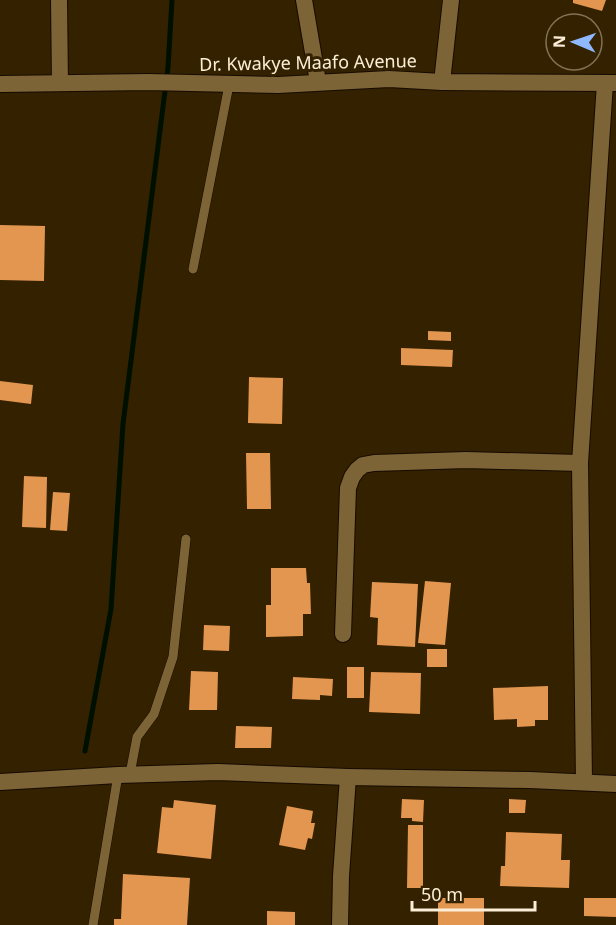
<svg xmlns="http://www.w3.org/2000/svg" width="616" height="925" font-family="'Noto Sans',sans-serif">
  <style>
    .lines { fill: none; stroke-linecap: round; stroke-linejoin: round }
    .stream { stroke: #001000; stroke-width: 5 }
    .building { fill: #e39650 }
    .service-casing { stroke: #170b00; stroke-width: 10 }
    .minor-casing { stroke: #170b00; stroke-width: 18 }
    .service { stroke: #7d6437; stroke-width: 9 }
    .minor { stroke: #7d6437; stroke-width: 16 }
    .labels { text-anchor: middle; stroke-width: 6; stroke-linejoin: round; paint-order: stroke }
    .street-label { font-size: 18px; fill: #fceed6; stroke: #332100 }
  </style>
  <rect width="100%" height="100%" fill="#332100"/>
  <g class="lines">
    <!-- stream -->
    <path class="stream" d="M 85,751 L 111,609 L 123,424 L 168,67 L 172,0"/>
  </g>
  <!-- building -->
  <g class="building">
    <path d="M 573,0 L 606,0 L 602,11 L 573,3 Z"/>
    <path d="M 0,225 L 45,226 L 44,281 L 0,280 Z"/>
    <path d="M 428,331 L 451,332 L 451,341 L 428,340 Z"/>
    <path d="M 401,348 L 453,350 L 452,367 L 401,365 Z"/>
    <path d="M 249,377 L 283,378 L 282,424 L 248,423 Z"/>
    <path d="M 0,381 L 33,385 L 31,404 L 0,400 Z"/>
    <path d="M 246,453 L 270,453 L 271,509 L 247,509 Z"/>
    <path d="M 24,476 L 47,477 L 46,528 L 22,527 Z"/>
    <path d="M 53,492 L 70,493 L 67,531 L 50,530 Z"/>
    <path d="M 271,568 L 306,568 L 307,583 L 310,583 L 311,614 L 303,614 L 303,636 L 266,637 L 266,605 L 271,605 Z"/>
    <path d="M 425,581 L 451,583 L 445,645 L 418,643 Z"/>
    <path d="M 372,582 L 418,584 L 415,647 L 377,645 L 378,618 L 370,617 Z"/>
    <path d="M 204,625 L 230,626 L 229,651 L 203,650 Z"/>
    <rect x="427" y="649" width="20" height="18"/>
    <rect x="347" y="667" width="17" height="31"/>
    <path d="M 191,671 L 218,672 L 217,710 L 189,710 Z"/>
    <path d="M 371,672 L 421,673 L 420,714 L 369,712 Z"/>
    <path d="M 293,677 L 333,679 L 332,696 L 320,695 L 320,700 L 292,699 Z"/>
    <path d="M 548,686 L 548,720 L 535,720 L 535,726 L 517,727 L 517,719 L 494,720 L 493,688 Z"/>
    <path d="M 236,726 L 272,727 L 271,748 L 235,748 Z"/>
    <path d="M 402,799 L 424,800 L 423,822 L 412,821 L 412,818 L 401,818 Z"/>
    <path d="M 509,799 L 526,800 L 525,813 L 509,813 Z"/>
    <path d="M 174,800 L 216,805 L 211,859 L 157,853 L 162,807 L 173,808 Z"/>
    <path d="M 287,806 L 313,811 L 311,823 L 315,823 L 312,839 L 308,838 L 305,850 L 279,845 Z"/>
    <path d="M 408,825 L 423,825 L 423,888 L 407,888 Z"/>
    <path d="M 506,832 L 562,834 L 561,860 L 570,860 L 569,888 L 500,886 L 501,866 L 505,866 Z"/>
    <path d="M 123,874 L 190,878 L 187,925 L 114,925 L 114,919 L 121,919 Z"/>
    <rect x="438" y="898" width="46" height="27"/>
    <path d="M 584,898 L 616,898 L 616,917 L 584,916 Z"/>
    <path d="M 267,911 L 295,912 L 295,925 L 267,925 Z"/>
  </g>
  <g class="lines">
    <defs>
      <g id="service">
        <path d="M 193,269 L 229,85"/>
        <path d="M 130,774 L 137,737 L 154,714 L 173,657 L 186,539"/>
        <path d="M 93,925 L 118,775"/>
      </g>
      <g id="minor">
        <path d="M 59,0 L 60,83"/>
        <path d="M 304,0 L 318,82"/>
        <path d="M 442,82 L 451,0"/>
        <path d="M 0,84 L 148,82 L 278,85 L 389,79 L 442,82 L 615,83"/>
        <path d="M 343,634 L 348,488 L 352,477 L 357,470 L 363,465 L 374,463 L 466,460 L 580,463"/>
        <path d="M 0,782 L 118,775 L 218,772 L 348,777 L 530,780 L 616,784"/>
        <path d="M 584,782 L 580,463 L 605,83"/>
        <path d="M 340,925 L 341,876 L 348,777"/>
      </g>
    </defs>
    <!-- service casing -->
    <use href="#service" class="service-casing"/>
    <!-- minor casing -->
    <use href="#minor" class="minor-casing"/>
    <!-- service -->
    <use href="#service" class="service"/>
    <!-- minor -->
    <use href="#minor" class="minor"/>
  </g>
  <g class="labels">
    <!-- street labels -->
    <g class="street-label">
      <text transform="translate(308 63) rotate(-1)" y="6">Dr. Kwakye Maafo Avenue</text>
    </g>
  </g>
  <!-- north arrow -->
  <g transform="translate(574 42) rotate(272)"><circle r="28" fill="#332100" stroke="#837356" stroke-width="1.5"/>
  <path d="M0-4.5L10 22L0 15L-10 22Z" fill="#90b8fd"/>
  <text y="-9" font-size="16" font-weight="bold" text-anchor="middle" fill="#fceed6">N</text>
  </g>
  <!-- scale -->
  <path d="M412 901v9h123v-9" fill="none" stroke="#fceed6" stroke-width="3"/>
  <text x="421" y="901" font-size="18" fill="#fceed6" stroke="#332100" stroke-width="4.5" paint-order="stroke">50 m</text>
</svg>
